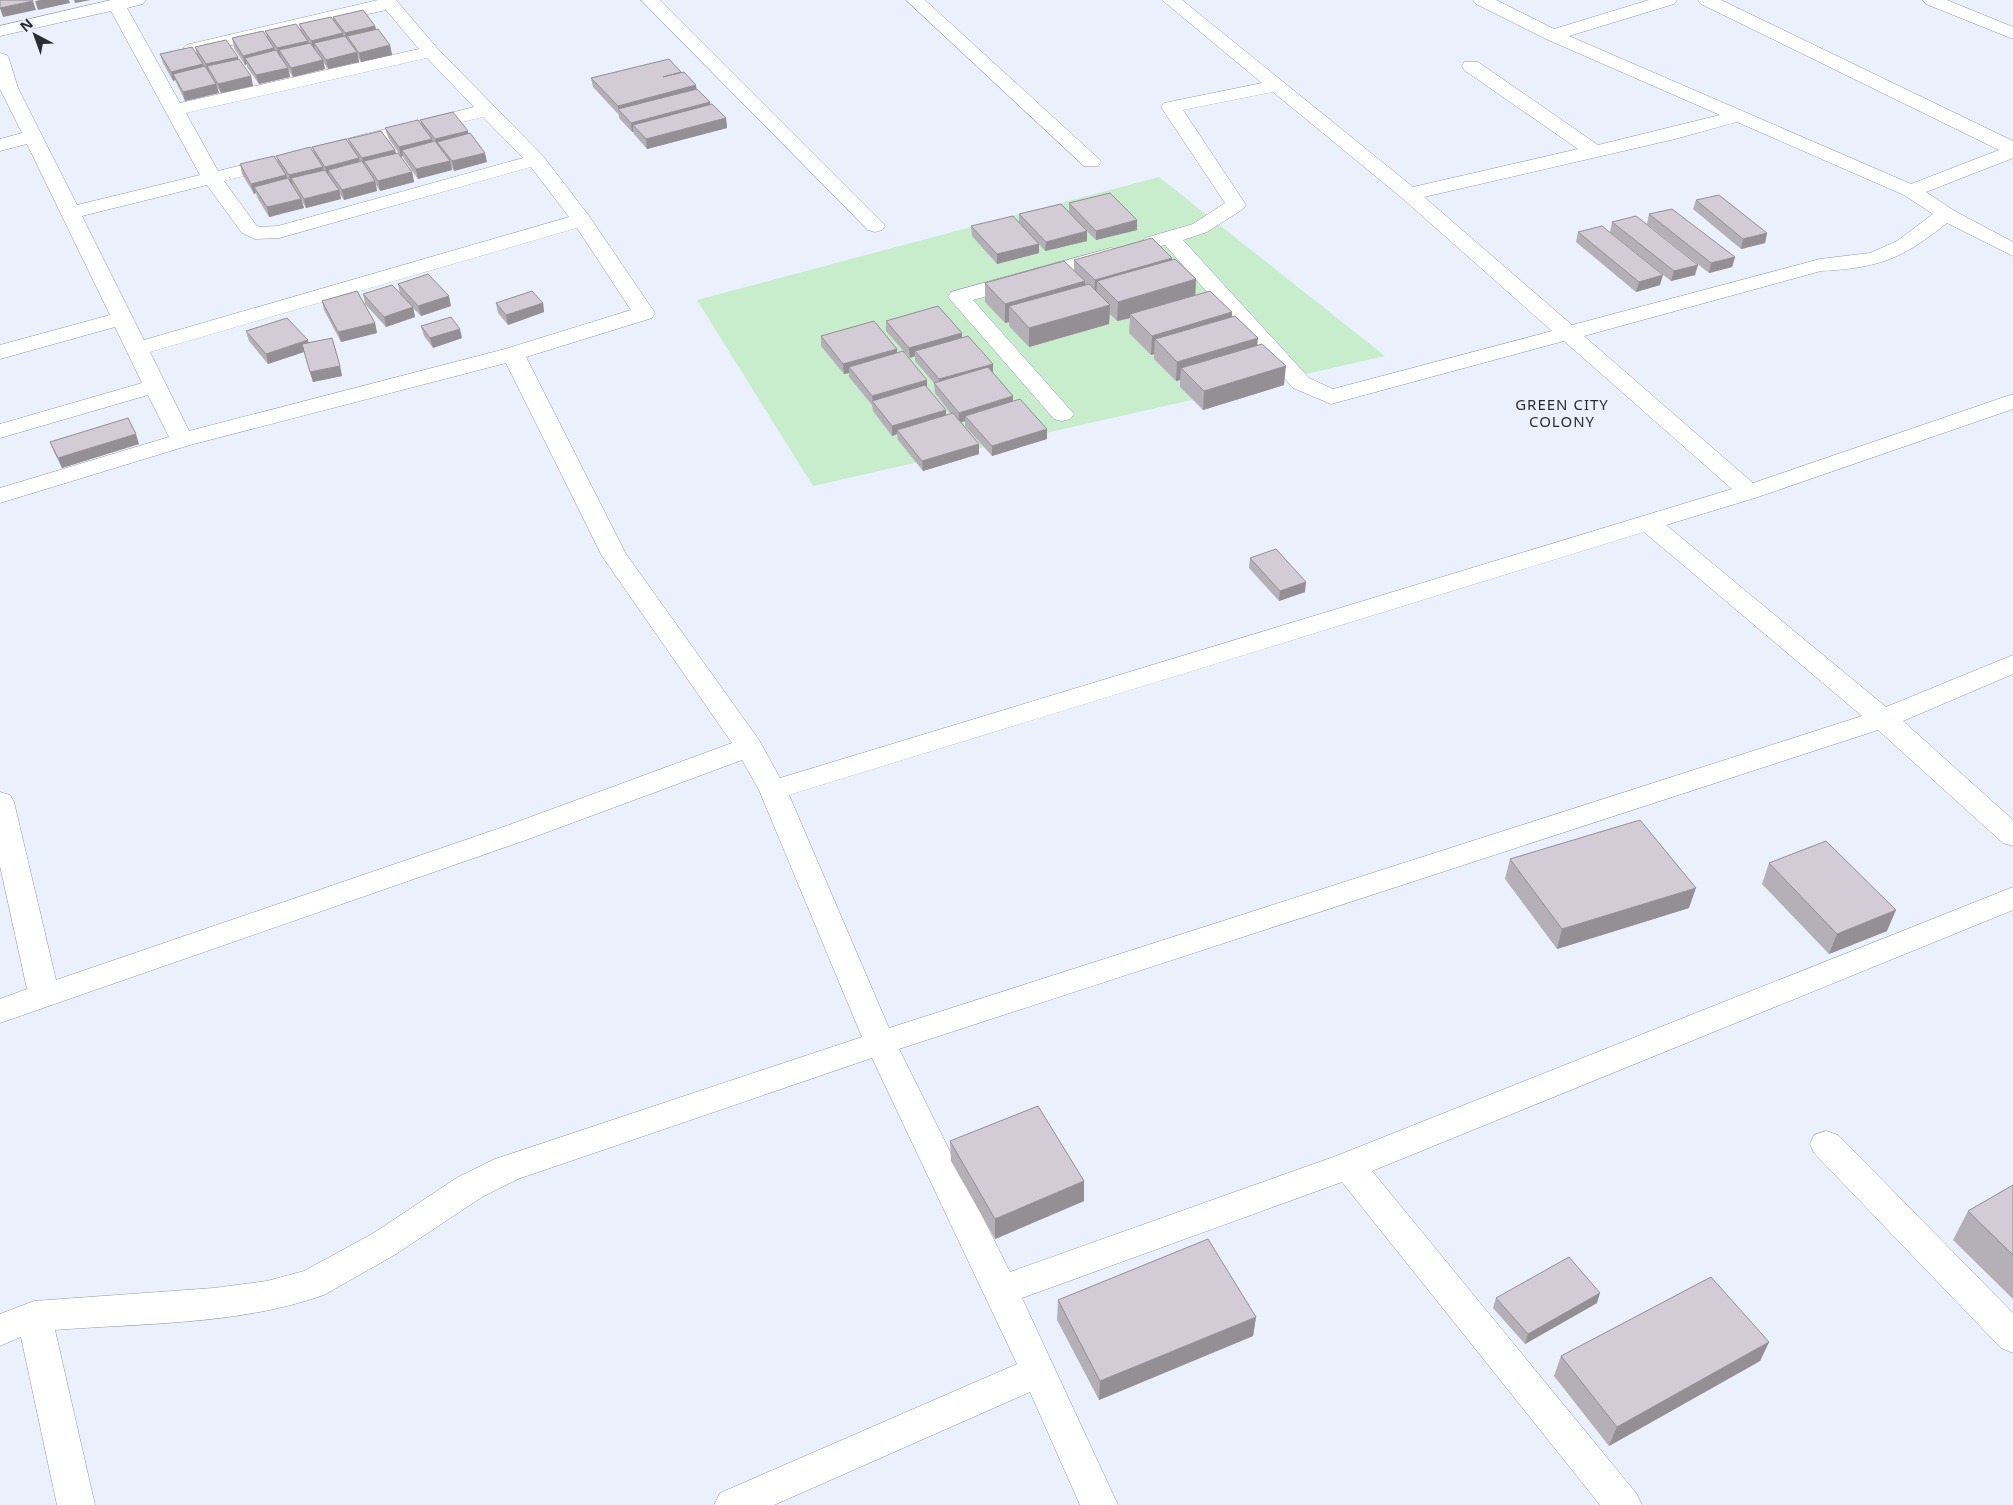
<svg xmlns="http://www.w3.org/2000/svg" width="2013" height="1505" font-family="'Noto Sans',sans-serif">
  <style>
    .green { fill: #c7edcc }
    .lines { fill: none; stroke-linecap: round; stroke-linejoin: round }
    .minor-casing { stroke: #9398a3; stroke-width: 1 }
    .minor { fill: #fff; fill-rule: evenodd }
    .wall { fill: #b5afb7 }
    .shaded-wall { fill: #948e95 }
    .building { fill: #d3cbd5; stroke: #948e95 }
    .labels { text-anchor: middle; stroke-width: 4.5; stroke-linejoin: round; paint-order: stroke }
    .neighbourhood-label { font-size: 15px; letter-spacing: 1px; fill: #2a2c30; stroke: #ebf1fc }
  </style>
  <rect width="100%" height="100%" fill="#ebf1fc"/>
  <!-- green -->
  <path class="green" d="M 1159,177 L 1385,356 L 813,486 L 697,300 Z"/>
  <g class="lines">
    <defs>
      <g id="minor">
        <path d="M 111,0 L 146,0 L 143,4 L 127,8 L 180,103 L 419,49 L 386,10 L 192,54 L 186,53 L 183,49 L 186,45 L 378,0 L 396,0 L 437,48 L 543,156 L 589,216 L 655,313 L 652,318 L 526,357 L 626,554 L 759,740 L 780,778 L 1732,489 L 1564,341 L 1331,404 L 1293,388 L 1165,245 L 1152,248 L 1145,246 L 1142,242 L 1145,238 L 1193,224 L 1225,203 L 1161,107 L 1164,103 L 1262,83 L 1162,0 L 1182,0 L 1413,187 L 1578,149 L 1464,70 L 1462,66 L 1464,62 L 1478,62 L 1598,145 L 1720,115 L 1546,39 L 1476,4 L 1473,0 L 1496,0 L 1554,29 L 1649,0 L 1677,0 L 1674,4 L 1569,36 L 1911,184 L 1999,150 L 1701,4 L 1698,0 L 1721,0 L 2013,141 L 2013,158 L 1926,192 L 1953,210 L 2013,242 L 2013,256 L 1947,223 C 1902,259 1879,268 1821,271 L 1584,336 L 1753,483 L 2013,394 L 2013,409 L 1758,497 L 1666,525 L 1886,707 L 2013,655 L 2013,674 L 1903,721 L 2013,820 L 2013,846 L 2003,843 L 1878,730 L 899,1049 L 1010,1272 L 1336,1156 L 2013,887 L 2013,910 L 1372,1171 L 1636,1493 L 1642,1505 L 1600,1505 L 1342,1182 L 1022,1298 L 1118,1505 L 1080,1505 L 1030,1392 L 774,1505 L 714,1505 L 720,1493 L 1017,1364 L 872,1058 L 518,1179 L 482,1197 L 396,1254 L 324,1295 C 239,1325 144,1323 55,1330 L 95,1505 L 57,1505 L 21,1337 L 0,1346 L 0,1314 L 34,1301 L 214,1288 L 267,1281 L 304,1271 L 372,1234 L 458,1177 L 495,1159 L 862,1037 L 759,790 L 742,760 L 526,840 L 0,1023 L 0,999 L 27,989 L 0,866 L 0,792 L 10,795 L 14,802 L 56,980 L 506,826 L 732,743 L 602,556 L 506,363 L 190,445 L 0,503 L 0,488 L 169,437 L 148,395 L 0,438 L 0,424 L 142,383 L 115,327 L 0,359 L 0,345 L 110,315 L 27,144 L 0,151 L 0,139 L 22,133 L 0,89 L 0,53 L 7,55 L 9,59 L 18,88 L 77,205 L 200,175 L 111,11 L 0,36 L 0,26 ZM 427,58 L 474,107 L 218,171 L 186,113 ZM 1273,92 L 1402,198 L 1552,331 L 1333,389 L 1309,378 L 1183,240 L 1207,232 L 1243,209 L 1246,205 L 1183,110 ZM 483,117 L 523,158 L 278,226 L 259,227 L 256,225 L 224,181 ZM 1737,122 L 1904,195 L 1933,214 L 1897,241 L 1870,253 L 1820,259 L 1572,325 L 1424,197 L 1675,139 ZM 531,167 L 569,217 L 144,340 L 82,216 L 207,185 L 242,233 L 255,239 L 279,238 ZM 577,228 L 631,310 L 505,349 L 189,431 L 150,352 ZM 1644,532 L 1862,716 L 889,1028 L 789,795 Z"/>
        <path d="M 641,0 L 660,0 L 882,222 L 885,226 L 882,230 L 875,232 L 868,230 Z"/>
        <path d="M 906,0 L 925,0 L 1098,158 L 1101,162 L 1098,166 L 1084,166 Z"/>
        <path d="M 1923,0 L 1947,0 L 2013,27 L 2013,39 L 1926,4 Z"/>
        <path d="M 1111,248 L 1118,250 L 1121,254 L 1118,258 L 973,300 L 1074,414 L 1070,419 L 1062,421 L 1054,419 L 948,297 L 951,292 Z"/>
        <path d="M 1826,1131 L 1838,1135 L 2013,1313 L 2013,1353 L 2001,1348 L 1814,1153 L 1810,1144 L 1814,1135 Z"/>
      </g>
    </defs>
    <!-- minor casing -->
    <use href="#minor" class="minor-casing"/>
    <!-- minor -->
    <use href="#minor" class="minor"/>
  </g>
  <!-- wall -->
  <g class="wall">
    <path d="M 333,17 L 375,26 L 376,29 L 390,45 L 392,55 L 361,62 L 358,57 L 359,62 L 328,69 L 323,62 L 325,69 L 293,77 L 289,71 L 290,77 L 259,84 L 247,67 L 247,64 L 245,65 L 234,48 L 232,38 L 267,36 L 265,31 L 301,31 L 299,24 L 333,21 Z"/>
    <path d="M 195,47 L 238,57 L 238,59 L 251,76 L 253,86 L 221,93 L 217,87 L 219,93 L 185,101 L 175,80 L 173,81 L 163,63 L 160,54 L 197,55 Z"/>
    <path d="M 681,73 L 710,102 L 711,105 L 726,118 L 727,128 L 647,149 L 634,134 L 633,132 L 632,132 L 619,118 L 619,115 L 593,87 L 591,78 Z"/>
    <path d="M 420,120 L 468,134 L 487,162 L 454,171 L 451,166 L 452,170 L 418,179 L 404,159 L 403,156 L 401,157 L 388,137 L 385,128 L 421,124 Z"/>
    <path d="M 348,139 L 395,150 L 396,153 L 412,172 L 414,182 L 380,191 L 376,185 L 377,191 L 344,200 L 340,194 L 341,199 L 306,208 L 302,201 L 304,208 L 269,217 L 257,197 L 256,193 L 254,194 L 242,174 L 240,164 L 278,162 L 276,156 L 314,153 L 312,147 L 350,145 Z"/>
    <path d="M 1696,200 L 1767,233 L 1765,243 L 1741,249 L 1693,209 Z"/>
    <path d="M 1069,203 L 1137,220 L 1137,230 L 1096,240 L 1087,231 L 1087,241 L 1045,251 L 1039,244 L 1039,253 L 997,264 L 972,236 L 971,226 L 1019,223 L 1019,214 L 1069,212 Z"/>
    <path d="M 1649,214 L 1735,257 L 1732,267 L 1709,273 L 1647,224 Z"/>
    <path d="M 1612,222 L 1695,275 L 1671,281 L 1610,232 Z"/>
    <path d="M 1578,232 L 1660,285 L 1636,292 L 1576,242 Z"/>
    <path d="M 1172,258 L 1172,260 L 1196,279 L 1195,295 L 1232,312 L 1232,317 L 1258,345 L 1284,385 L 1203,410 L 1180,387 L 1180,380 L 1176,381 L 1154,359 L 1154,354 L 1151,355 L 1129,333 L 1130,318 L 1117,321 L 1110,314 L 1109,324 L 1029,347 L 1009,326 L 1009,322 L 1005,323 L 985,302 L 985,283 L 1074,270 L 1074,260 Z"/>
    <path d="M 398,284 L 451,306 L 421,316 L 413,308 L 415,317 L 386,327 L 365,304 L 363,294 L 400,294 Z"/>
    <path d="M 322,301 L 375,323 L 377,333 L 341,342 L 324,310 Z"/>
    <path d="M 496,303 L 543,303 L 544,312 L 508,325 L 498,313 Z"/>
    <path d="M 886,321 L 962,333 L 962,337 L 993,364 L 993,373 L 1013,401 L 1047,439 L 992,456 L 965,426 L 965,421 L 961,422 L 979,454 L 923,471 L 898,440 L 897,434 L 892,436 L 873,411 L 872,405 L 849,377 L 849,373 L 844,374 L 821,346 L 821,336 L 897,349 L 897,353 L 946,410 L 946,415 L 951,414 L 935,393 L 934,383 L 915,361 L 915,356 L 910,358 L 886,331 Z"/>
    <path d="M 421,326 L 462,338 L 433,348 L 424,336 Z"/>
    <path d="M 246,331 L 308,343 L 340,366 L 342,376 L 313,382 L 304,352 L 268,364 L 249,341 Z"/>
    <path d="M 50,442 L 139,444 L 62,468 L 54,452 Z"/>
    <path d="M 1250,558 L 1305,592 L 1279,601 L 1249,568 Z"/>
    <path d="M 1510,859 L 1689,908 L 1557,949 L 1505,879 Z"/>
    <path d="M 1769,863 L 1887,931 L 1829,954 L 1762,884 Z"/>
    <path d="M 950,1141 L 1084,1181 L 1084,1201 L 995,1239 L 951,1161 Z"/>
    <path d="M 2013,1185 L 2013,1299 L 1953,1240 L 1968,1211 Z"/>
    <path d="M 1496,1298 L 1597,1303 L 1525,1344 L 1493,1308 Z"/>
    <path d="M 1058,1300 L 1256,1317 L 1253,1336 L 1099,1400 L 1057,1320 Z"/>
    <path d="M 1769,1342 L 1760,1361 L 1609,1446 L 1554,1376 L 1561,1356 Z"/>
  </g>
  <!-- shaded-wall -->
  <g class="shaded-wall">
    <path d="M 40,0 L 69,0 L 70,3 L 38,10 L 35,1 Z"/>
    <path d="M 74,0 L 91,0 L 75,3 Z"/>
    <path d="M 33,1 L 36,10 L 3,17 L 0,8 Z"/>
    <path d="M 375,26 L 377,35 L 347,36 L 348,42 L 347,42 L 345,33 Z"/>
    <path d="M 343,33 L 345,43 L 314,43 L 315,49 L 314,50 L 311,41 Z"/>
    <path d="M 308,41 L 310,50 L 279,50 L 281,57 L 279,57 L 277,48 Z"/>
    <path d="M 390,45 L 392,55 L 361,62 L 359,53 Z"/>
    <path d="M 274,48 L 277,57 L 245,58 L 247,64 L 245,65 L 243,56 Z"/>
    <path d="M 357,52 L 359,62 L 328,69 L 326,60 Z"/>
    <path d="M 238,57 L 240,66 L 207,66 L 209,73 L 208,73 L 206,64 Z"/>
    <path d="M 323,60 L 325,69 L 293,77 L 291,68 Z"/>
    <path d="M 203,64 L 205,73 L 173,74 L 175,80 L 173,81 L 171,72 Z"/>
    <path d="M 288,68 L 290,77 L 259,84 L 256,75 Z"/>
    <path d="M 251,76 L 253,86 L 221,93 L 218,84 Z"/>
    <path d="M 216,84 L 219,93 L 185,101 L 183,92 Z"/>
    <path d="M 696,85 L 697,95 L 618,109 L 618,106 Z"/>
    <path d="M 710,102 L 711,112 L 633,125 L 633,132 L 632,132 L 631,123 Z"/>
    <path d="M 726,118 L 727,128 L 647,149 L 646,139 Z"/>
    <path d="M 468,131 L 469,140 L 437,142 L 439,148 L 437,148 L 435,139 Z"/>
    <path d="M 432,139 L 434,148 L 402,150 L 403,156 L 401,157 L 399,147 Z"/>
    <path d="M 395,150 L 397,160 L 364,161 L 365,168 L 364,168 L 362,158 Z"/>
    <path d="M 485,153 L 487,162 L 454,171 L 452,161 Z"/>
    <path d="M 359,158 L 361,168 L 328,170 L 329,176 L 328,177 L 325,167 Z"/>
    <path d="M 450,161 L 452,170 L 418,179 L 416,169 Z"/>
    <path d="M 323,167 L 325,177 L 291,178 L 293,185 L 291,185 L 289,175 Z"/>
    <path d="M 412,172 L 414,182 L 380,191 L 378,181 Z"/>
    <path d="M 286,175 L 289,185 L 254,187 L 256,193 L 254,194 L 251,184 Z"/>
    <path d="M 375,181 L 377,191 L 344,200 L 342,190 Z"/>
    <path d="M 339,190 L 341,199 L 306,208 L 304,199 Z"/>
    <path d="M 301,199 L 304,208 L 269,217 L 267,207 Z"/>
    <path d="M 1137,220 L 1137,230 L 1096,240 L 1096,231 Z"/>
    <path d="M 1087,231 L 1087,241 L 1045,251 L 1046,242 Z"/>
    <path d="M 1767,233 L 1765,243 L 1741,249 L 1743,239 Z"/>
    <path d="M 1039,244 L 1039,253 L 997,264 L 997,254 Z"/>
    <path d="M 1735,257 L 1732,267 L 1709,273 L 1711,263 Z"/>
    <path d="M 1172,258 L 1171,277 L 1097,281 L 1096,298 L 1094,299 L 1095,280 Z"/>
    <path d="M 1698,265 L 1695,275 L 1671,281 L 1674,271 Z"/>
    <path d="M 1663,275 L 1660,285 L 1636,292 L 1639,282 Z"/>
    <path d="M 1196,279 L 1195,299 L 1130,314 L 1130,318 L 1117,321 L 1118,302 Z"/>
    <path d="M 1085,281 L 1085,301 L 1009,306 L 1009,322 L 1005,323 L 1005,304 Z"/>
    <path d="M 449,296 L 451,306 L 421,316 L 418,306 Z"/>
    <path d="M 543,303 L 544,312 L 508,325 L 506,315 Z"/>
    <path d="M 1110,305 L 1109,324 L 1029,347 L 1029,328 Z"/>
    <path d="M 413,307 L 415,317 L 386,327 L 384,317 Z"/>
    <path d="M 1232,312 L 1230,332 L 1155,339 L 1154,354 L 1151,355 L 1152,336 Z"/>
    <path d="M 375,323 L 377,333 L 341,342 L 338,332 Z"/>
    <path d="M 460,329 L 462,338 L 433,348 L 430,338 Z"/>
    <path d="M 962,333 L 962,343 L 915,351 L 915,356 L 910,358 L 909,348 Z"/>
    <path d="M 1258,338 L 1256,357 L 1181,368 L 1180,380 L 1176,381 L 1177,362 Z"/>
    <path d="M 308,340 L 310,350 L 268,364 L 266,354 Z"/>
    <path d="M 897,349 L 897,359 L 849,367 L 849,373 L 844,374 L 843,364 Z"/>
    <path d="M 993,364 L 993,374 L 940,389 L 939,379 Z"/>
    <path d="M 340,366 L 342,376 L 313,382 L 310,372 Z"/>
    <path d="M 1286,366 L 1284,385 L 1203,410 L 1204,391 Z"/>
    <path d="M 927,380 L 927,390 L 873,401 L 872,396 Z"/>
    <path d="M 1013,396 L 1013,406 L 965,416 L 965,421 L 959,423 L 959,413 Z"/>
    <path d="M 946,410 L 946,420 L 897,430 L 897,434 L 892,436 L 892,426 Z"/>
    <path d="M 1047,429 L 1047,439 L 992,456 L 992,446 Z"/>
    <path d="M 136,434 L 139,444 L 62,468 L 58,458 Z"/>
    <path d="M 979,444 L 979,454 L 923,471 L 922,461 Z"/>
    <path d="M 1306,582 L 1305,592 L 1279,601 L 1280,591 Z"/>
    <path d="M 1696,888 L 1689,908 L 1557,949 L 1562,929 Z"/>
    <path d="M 1896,910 L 1887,931 L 1829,954 L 1837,934 Z"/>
    <path d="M 1084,1181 L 1084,1201 L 995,1239 L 995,1219 Z"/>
    <path d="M 1600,1293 L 1597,1303 L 1525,1344 L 1528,1334 Z"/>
    <path d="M 1256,1317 L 1253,1336 L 1099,1400 L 1100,1381 Z"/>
    <path d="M 1769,1342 L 1760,1361 L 1609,1446 L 1617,1427 Z"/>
  </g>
  <!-- building -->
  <g class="building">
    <path d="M 0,0 L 32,0 L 33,1 L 0,8 Z"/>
    <path d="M 363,10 L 375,26 L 345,33 L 333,17 Z"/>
    <path d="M 331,17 L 343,33 L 311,41 L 299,24 Z"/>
    <path d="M 296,24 L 308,41 L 277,48 L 265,31 Z"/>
    <path d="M 378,29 L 390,45 L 359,53 L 347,36 Z"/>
    <path d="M 263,31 L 274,48 L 243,56 L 232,38 Z"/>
    <path d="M 345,36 L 357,52 L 326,60 L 314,43 Z"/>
    <path d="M 226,40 L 238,57 L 206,64 L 195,47 Z"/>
    <path d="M 310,43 L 323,60 L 291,68 L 279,50 Z"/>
    <path d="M 192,47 L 203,64 L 171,72 L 160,54 Z"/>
    <path d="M 276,50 L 288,68 L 256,75 L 245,58 Z"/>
    <path d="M 239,59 L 251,76 L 218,84 L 207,66 Z"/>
    <path d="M 669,59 L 681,72 L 663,77 L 684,72 L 696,85 L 618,106 L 591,78 Z"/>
    <path d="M 205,66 L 216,84 L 183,92 L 173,74 Z"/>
    <path d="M 697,89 L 710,102 L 631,123 L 618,109 Z"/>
    <path d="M 712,104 L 726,118 L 646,139 L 633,125 Z"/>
    <path d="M 453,112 L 468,131 L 435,139 L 420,120 Z"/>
    <path d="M 418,120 L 432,139 L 399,147 L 385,128 Z"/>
    <path d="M 381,131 L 395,150 L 362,158 L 348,139 Z"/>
    <path d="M 470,133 L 485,153 L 452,161 L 437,142 Z"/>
    <path d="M 346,139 L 359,158 L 325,167 L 312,147 Z"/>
    <path d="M 435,141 L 450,161 L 416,169 L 402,150 Z"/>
    <path d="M 310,147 L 323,167 L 289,175 L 276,156 Z"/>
    <path d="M 398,153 L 412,172 L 378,181 L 364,161 Z"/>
    <path d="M 274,156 L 286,175 L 251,184 L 240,164 Z"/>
    <path d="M 362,161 L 375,181 L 342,190 L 328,170 Z"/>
    <path d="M 325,170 L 339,190 L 304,199 L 291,178 Z"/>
    <path d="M 288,178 L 301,199 L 267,207 L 254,187 Z"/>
    <path d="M 1110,193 L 1137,220 L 1096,231 L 1069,203 Z"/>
    <path d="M 1719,195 L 1767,233 L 1743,239 L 1696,200 Z"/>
    <path d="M 1061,204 L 1087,231 L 1046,242 L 1019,214 Z"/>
    <path d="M 1672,209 L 1735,257 L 1711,263 L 1649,214 Z"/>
    <path d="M 1013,216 L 1039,244 L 997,254 L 971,226 Z"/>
    <path d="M 1636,216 L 1698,265 L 1674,271 L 1612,222 Z"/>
    <path d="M 1602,226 L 1663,275 L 1639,282 L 1578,232 Z"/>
    <path d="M 1152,238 L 1172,258 L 1095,280 L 1074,260 Z"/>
    <path d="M 1175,259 L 1196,279 L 1118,302 L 1097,281 Z"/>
    <path d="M 1064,261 L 1085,281 L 1005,304 L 985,283 Z"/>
    <path d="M 428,274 L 449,296 L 418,306 L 398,284 Z"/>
    <path d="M 1089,284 L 1110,305 L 1029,328 L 1009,306 Z"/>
    <path d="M 392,285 L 413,307 L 384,317 L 363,294 Z"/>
    <path d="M 357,291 L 375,323 L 338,332 L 322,301 Z"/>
    <path d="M 532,291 L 543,303 L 506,315 L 496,303 Z"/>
    <path d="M 1210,291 L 1232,312 L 1152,336 L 1130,314 Z"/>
    <path d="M 938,306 L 962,333 L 909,348 L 886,321 Z"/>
    <path d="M 1235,316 L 1258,338 L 1177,362 L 1155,339 Z"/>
    <path d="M 451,317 L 460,329 L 430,338 L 421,326 Z"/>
    <path d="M 287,318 L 308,340 L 266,354 L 246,331 Z"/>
    <path d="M 874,321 L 897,349 L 843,364 L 821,336 Z"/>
    <path d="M 968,336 L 993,364 L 939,379 L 915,351 Z"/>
    <path d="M 332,338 L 340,366 L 310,372 L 302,344 Z"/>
    <path d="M 1262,344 L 1286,366 L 1204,391 L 1181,368 Z"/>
    <path d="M 903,351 L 927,380 L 872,396 L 849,367 Z"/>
    <path d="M 988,367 L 1013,396 L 959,413 L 934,383 Z"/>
    <path d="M 925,385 L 946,410 L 892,426 L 872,401 Z"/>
    <path d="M 1020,399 L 1047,429 L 992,446 L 965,416 Z"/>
    <path d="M 953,413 L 979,444 L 922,461 L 897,430 Z"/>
    <path d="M 128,418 L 136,434 L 58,458 L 50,442 Z"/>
    <path d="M 1276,549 L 1306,582 L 1280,591 L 1250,558 Z"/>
    <path d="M 1640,820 L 1696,888 L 1562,929 L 1510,859 Z"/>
    <path d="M 1826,841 L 1896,910 L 1837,934 L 1769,863 Z"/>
    <path d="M 1038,1106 L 1084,1181 L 995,1219 L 950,1141 Z"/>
    <path d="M 2013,1185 L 2013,1255 L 1968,1211 Z"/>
    <path d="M 1208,1239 L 1256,1317 L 1100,1381 L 1058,1300 Z"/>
    <path d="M 1569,1257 L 1600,1293 L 1528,1334 L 1496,1298 Z"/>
    <path d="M 1711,1277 L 1769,1342 L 1617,1427 L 1561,1356 Z"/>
  </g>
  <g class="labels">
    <!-- neighbourhood labels -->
    <g class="neighbourhood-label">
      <text x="1562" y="410">GREEN CITY<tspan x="1562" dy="17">COLONY</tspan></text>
    </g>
  </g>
  <!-- north arrow -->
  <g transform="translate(35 35) rotate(319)" stroke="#ebf1fc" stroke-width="4" paint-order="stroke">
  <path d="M0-4L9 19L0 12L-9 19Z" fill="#2a2c30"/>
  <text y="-8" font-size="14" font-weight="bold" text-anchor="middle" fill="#2a2c30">N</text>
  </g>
</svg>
